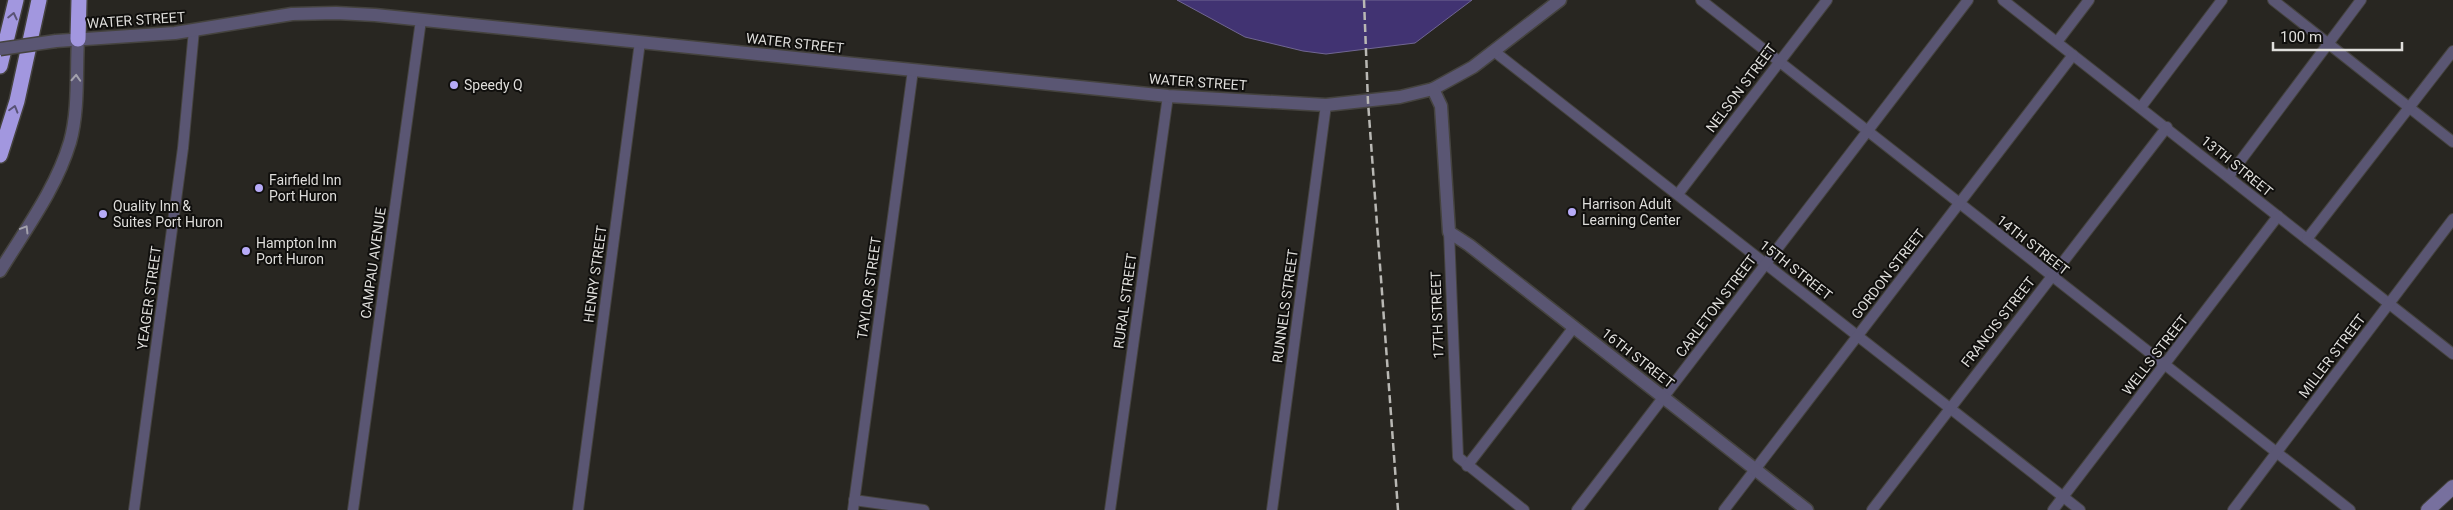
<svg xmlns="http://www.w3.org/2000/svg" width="2453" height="510" font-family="Roboto,sans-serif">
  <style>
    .water { fill: #413372; stroke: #706692 }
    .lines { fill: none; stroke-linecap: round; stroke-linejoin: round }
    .minor-casing { stroke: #45433f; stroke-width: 12 }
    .tertiary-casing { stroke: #45433f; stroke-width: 15 }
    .secondary-casing { stroke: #45433f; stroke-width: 16 }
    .motorway-casing { stroke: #45433f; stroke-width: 18 }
    .minor { stroke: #5a5673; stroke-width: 10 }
    .tertiary { stroke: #5a5673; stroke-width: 12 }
    .secondary { stroke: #77709e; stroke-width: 14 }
    .motorway { stroke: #a297df; stroke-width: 15 }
    .rail { stroke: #b9b8b4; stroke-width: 2.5; stroke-dasharray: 8 4; stroke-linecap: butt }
    .tertiary-bridge-casing { stroke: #45433f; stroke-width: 15; stroke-linecap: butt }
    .tertiary-bridge { stroke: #5a5673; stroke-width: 12 }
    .oneway { stroke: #595376 }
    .oneway2 { stroke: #a3a1ac }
    .poi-dot { fill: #b7abf8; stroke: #100f0d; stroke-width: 2 }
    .labels { text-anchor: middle; stroke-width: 4; stroke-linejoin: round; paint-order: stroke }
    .street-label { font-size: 14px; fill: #dfdedb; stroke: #100f0d }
    .poi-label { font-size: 14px; fill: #dfdedb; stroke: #100f0d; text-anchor: start }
  </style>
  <rect width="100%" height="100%" fill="#282621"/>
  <!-- water -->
  <path class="water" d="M 1177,0 L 1472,0 L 1415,43 L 1326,54 L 1303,51 L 1245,37 Z"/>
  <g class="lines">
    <defs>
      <g id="minor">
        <path d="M 1701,0 L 2350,510"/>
        <path d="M 2003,0 L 2453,354"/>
        <path d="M 2273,0 L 2453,142"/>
        <path d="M 2057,42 L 2089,0"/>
        <path d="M 1495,52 L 2080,510"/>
        <path d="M 2141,107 L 2222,0"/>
        <path d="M 2229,176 L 2361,0"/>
        <path d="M 1678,194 L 1827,0"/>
        <path d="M 1449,232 L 1458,457 L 1524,510"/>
        <path d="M 2307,239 L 2453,51"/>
        <path d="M 1467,466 L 1574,327"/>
        <path d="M 854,500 L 924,510"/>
        <path d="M 134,510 L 183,148 L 194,30"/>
        <path d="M 353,510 L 421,20"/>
        <path d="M 578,510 L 640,42"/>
        <path d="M 853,510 L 913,70"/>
        <path d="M 1110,510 L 1168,96"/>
        <path d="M 1272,510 L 1326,105"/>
        <path d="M 1577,510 L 1968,0"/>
        <path d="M 1724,510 L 2073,55"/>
        <path d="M 1872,510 L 2167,127"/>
        <path d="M 2053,510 L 2278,216"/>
        <path d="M 2233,510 L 2453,219"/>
      </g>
      <g id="tertiary">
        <path d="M 56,41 L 175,33 L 292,14 L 336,13 L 375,15 L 1168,96 L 1326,105 L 1400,97 L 1433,89 L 1473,67 L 1560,0"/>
        <path d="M 1433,89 L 1441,106 L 1449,232 L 1469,245 L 1807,510"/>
        <path d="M 0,271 C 25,230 56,189 70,142 C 79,110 76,72 78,39"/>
      </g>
      <path id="secondary" d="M 2428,510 L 2453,487"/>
      <g id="motorway">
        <path d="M 78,39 L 79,0"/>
        <path d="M 0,66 L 16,0"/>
        <path d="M 0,155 L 17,101 L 39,0"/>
      </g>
    </defs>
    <!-- minor casing -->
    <use href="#minor" class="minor-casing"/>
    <!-- tertiary casing -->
    <use href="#tertiary" class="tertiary-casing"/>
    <!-- secondary casing -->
    <use href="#secondary" class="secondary-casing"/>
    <!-- motorway casing -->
    <use href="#motorway" class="motorway-casing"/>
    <!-- minor -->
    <use href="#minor" class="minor"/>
    <!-- tertiary -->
    <use href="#tertiary" class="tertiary"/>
    <!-- secondary -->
    <use href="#secondary" class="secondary"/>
    <!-- motorway -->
    <use href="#motorway" class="motorway"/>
    <!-- rail -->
    <path class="rail" d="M 1364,0 L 1368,102 L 1398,510"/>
    <defs>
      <path id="tertiary-bridge" d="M 0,49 L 56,41"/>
    </defs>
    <!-- tertiary-bridge casing -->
    <use href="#tertiary-bridge" class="tertiary-bridge-casing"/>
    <!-- tertiary-bridge -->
    <use href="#tertiary-bridge" class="tertiary-bridge"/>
  </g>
  <!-- one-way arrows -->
  <defs><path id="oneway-chevron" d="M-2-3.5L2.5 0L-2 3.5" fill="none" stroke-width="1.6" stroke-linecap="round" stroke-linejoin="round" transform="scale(1.25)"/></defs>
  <g class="oneway">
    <use href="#oneway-chevron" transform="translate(13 16) rotate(-77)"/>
    <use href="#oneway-chevron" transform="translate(14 109) rotate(-74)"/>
  </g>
  <g class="oneway2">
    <use href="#oneway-chevron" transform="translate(76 78) rotate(-87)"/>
    <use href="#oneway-chevron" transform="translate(25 229) rotate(-59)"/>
  </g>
  <!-- markers -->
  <g class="poi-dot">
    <circle cx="454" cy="85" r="5"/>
    <circle cx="259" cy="188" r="5"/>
    <circle cx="1572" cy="212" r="5"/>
    <circle cx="103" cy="214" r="5"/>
    <circle cx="246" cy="251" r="5"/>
  </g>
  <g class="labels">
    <!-- street labels -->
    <g class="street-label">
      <text transform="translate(136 20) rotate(-4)" y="5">WATER STREET</text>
      <text transform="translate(795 43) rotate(6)" y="5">WATER STREET</text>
      <text transform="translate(1198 82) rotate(4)" y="5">WATER STREET</text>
      <text transform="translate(1741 88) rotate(-53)" y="5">NELSON STREET</text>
      <text transform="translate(2237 166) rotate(39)" y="5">13TH STREET</text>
      <text transform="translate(2033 245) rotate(38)" y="5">14TH STREET</text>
      <text transform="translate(373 263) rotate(-82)" y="5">CAMPAU AVENUE</text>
      <text transform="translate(1796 270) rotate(38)" y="5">15TH STREET</text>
      <text transform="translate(595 274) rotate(-82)" y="5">HENRY STREET</text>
      <text transform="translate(1888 274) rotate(-52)" y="5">GORDON STREET</text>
      <text transform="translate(869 288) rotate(-82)" y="5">TAYLOR STREET</text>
      <text transform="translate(149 298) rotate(-82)" y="5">YEAGER STREET</text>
      <text transform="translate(1125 301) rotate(-82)" y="5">RURAL STREET</text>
      <text transform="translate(1285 306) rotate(-82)" y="5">RUNNELS STREET</text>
      <text transform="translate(1716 306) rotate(-53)" y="5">CARLETON STREET</text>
      <text transform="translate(1437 315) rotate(-92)" y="5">17TH STREET</text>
      <text transform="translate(1998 322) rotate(-52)" y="5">FRANCIS STREET</text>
      <text transform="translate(2155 355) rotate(-52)" y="5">WELLS STREET</text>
      <text transform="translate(2332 356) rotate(-53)" y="5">MILLER STREET</text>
      <text transform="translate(1638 358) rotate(38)" y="5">16TH STREET</text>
    </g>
    <!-- poi labels -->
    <g class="poi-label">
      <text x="464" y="90">Speedy Q</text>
      <text x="269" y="185">Fairfield Inn<tspan x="269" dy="16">Port Huron</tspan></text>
      <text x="1582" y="209">Harrison Adult<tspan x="1582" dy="16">Learning Center</tspan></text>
      <text x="113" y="211">Quality Inn &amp;<tspan x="113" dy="16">Suites Port Huron</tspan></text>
      <text x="256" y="248">Hampton Inn<tspan x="256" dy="16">Port Huron</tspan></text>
    </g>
  </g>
  <!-- scale -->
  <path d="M2273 42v8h129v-8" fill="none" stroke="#dfdedb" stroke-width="2.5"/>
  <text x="2280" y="42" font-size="15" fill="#dfdedb" stroke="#100f0d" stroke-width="4" paint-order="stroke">100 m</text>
</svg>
